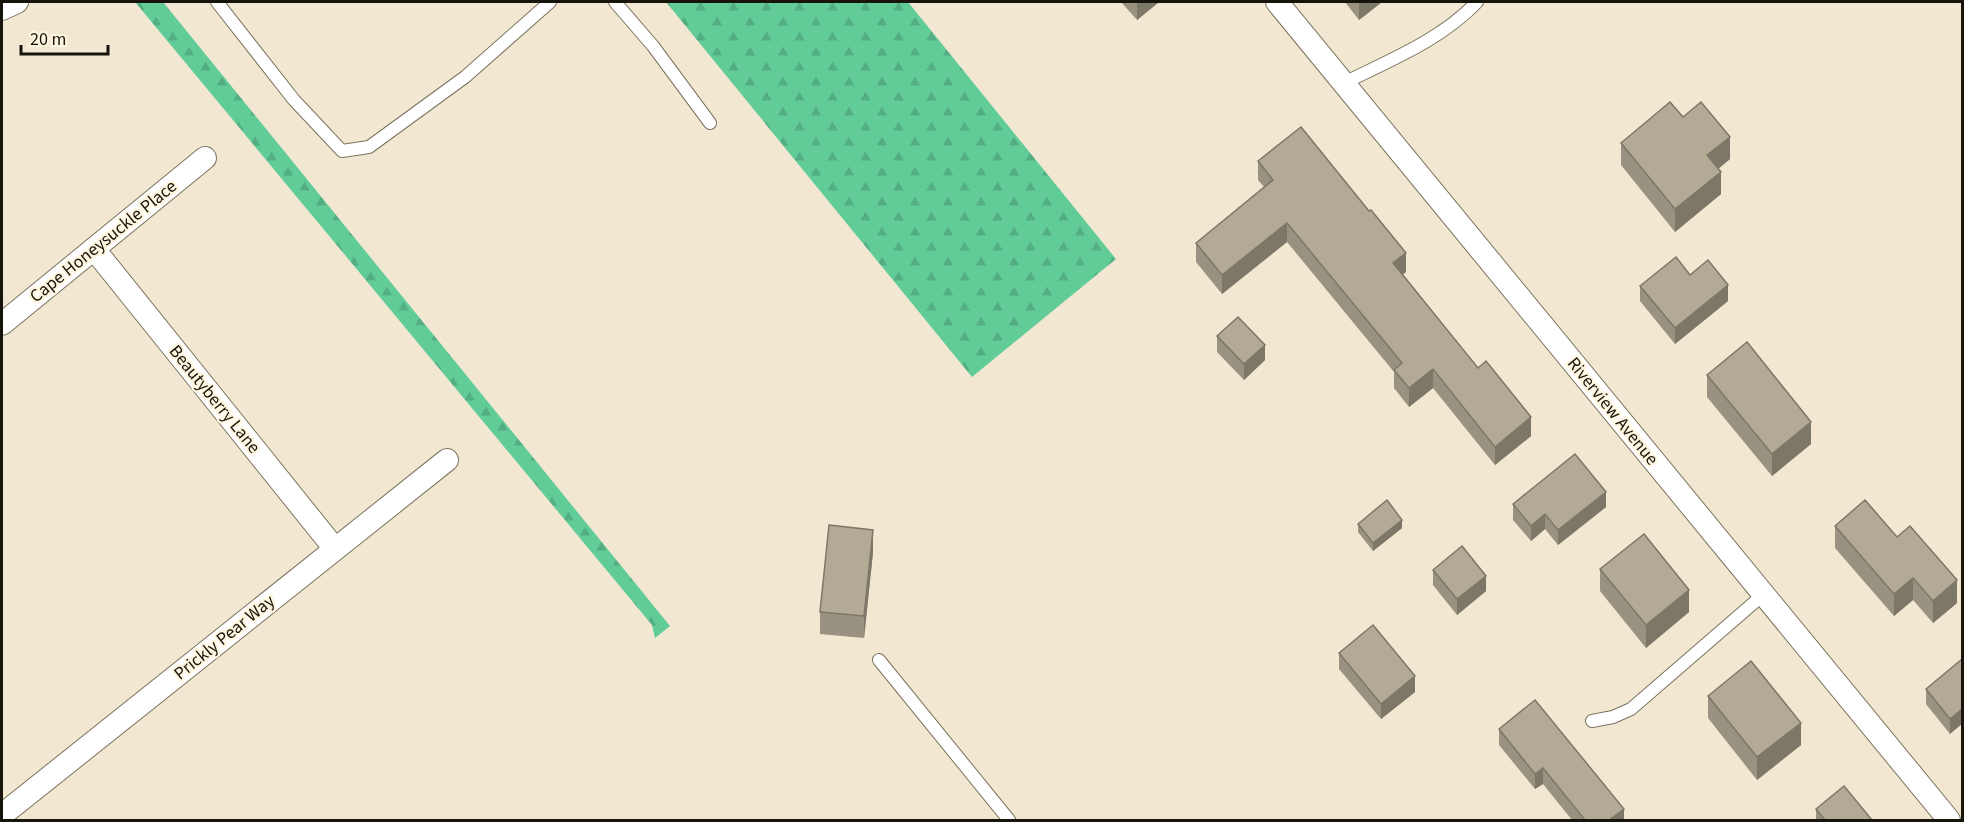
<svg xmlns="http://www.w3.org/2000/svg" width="1964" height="822" font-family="'Source Sans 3',sans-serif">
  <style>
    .forest { fill: url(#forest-firs) }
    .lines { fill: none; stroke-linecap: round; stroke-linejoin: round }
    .lane-casing { stroke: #7b735f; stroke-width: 14 }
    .street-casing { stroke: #7b735f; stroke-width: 24 }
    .lane { stroke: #fff; stroke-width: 12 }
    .street { stroke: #fff; stroke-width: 22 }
    .wall { fill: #9a9280 }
    .shaded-wall { fill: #7d7768 }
    .building { fill: #b3aa95; stroke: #7d7768; stroke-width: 1.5 }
    .labels { text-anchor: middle; stroke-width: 4.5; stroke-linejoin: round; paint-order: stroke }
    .street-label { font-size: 18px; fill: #17140c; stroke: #fff6df }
  </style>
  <defs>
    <pattern id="forest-firs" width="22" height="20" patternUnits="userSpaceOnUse" patternTransform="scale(1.5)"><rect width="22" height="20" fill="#62cc99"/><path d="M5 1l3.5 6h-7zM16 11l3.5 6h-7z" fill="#54ae83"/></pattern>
  </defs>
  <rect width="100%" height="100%" fill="#f2e8d2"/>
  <!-- forest -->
  <g class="forest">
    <path d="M 135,2 L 163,2 L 670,626 L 655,638 L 652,625 Z"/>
    <path d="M 666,2 L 908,2 L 1116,259 L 972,377 Z"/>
  </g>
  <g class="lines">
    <defs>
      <g id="lane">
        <path d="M 217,2 L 294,100 L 342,151 L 369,147 L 465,77 L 550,2"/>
        <path d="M 615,2 L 653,46 L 710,123"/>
        <path d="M 1344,83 C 1390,60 1441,40 1477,2"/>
        <path d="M 879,660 L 1009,820"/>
        <path d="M 1592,721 L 1613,717 L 1631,709 L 1764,594"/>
      </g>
      <g id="street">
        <path d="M 1277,2 L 1949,820"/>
        <path d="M 2,9 L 17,2"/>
        <path d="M 94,249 L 335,549"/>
        <path d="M 2,324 L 205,158"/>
        <path d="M 2,815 L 447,460"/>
      </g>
    </defs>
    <!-- lane casing -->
    <use href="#lane" class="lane-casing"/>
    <!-- street casing -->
    <use href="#street" class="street-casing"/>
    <!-- lane -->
    <use href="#lane" class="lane"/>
    <!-- street -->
    <use href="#street" class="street"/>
  </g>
  <!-- wall -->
  <g class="wall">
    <path d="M 1121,2 L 1159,2 L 1137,20 Z"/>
    <path d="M 1345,2 L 1382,2 L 1359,20 Z"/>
    <path d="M 1683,117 L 1730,159 L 1718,169 L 1721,194 L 1675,232 L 1621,165 L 1621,143 Z"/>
    <path d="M 1258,161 L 1406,272 L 1403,274 L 1531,436 L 1495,465 L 1433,388 L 1409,407 L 1394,388 L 1394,372 L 1287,242 L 1222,294 L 1196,262 L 1196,243 L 1264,187 L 1258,180 Z"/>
    <path d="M 1690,275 L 1728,301 L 1675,344 L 1640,301 L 1640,286 Z"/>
    <path d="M 1217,336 L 1265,360 L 1244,380 L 1217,352 Z"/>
    <path d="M 1707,375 L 1811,444 L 1772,476 L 1707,397 Z"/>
    <path d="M 1513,504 L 1606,507 L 1558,545 L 1545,529 L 1531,541 L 1513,520 Z"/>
    <path d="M 1358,524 L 1402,528 L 1373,551 L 1358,532 Z"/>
    <path d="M 1835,526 L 1897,537 L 1957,603 L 1933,623 L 1913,600 L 1894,616 L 1835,548 Z"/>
    <path d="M 873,552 L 864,638 L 820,634 L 820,612 Z"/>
    <path d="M 1600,569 L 1689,612 L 1646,648 L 1600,591 Z"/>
    <path d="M 1433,570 L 1486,591 L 1457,615 L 1433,585 Z"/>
    <path d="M 1339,653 L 1415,692 L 1381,719 L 1339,669 Z"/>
    <path d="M 1962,659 L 1950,734 L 1926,704 L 1926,689 Z"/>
    <path d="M 1708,696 L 1801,745 L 1757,780 L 1708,718 Z"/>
    <path d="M 1499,729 L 1624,820 L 1572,820 L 1543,784 L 1535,789 L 1499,745 Z"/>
    <path d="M 1816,809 L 1872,820 L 1816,820 Z"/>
  </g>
  <!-- shaded-wall -->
  <g class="shaded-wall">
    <path d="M 1140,2 L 1159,2 L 1137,20 L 1137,4 Z"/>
    <path d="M 1359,2 L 1382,2 L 1359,20 Z"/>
    <path d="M 1730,137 L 1730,159 L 1707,178 L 1707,155 Z"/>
    <path d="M 1721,172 L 1721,194 L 1675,232 L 1675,209 Z"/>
    <path d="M 1287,223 L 1287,242 L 1222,294 L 1222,275 Z"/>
    <path d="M 1406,253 L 1406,272 L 1393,282 L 1393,263 Z"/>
    <path d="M 1728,285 L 1728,301 L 1675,344 L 1675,328 Z"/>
    <path d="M 1265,345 L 1265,360 L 1244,380 L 1244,364 Z"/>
    <path d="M 1433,369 L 1433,388 L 1409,407 L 1409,388 Z"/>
    <path d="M 1531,417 L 1531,436 L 1495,465 L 1495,447 Z"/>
    <path d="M 1811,422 L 1811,444 L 1772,476 L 1772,454 Z"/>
    <path d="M 1606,492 L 1606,507 L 1558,545 L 1558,530 Z"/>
    <path d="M 1545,514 L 1545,529 L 1531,541 L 1531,526 Z"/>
    <path d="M 1402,520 L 1402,528 L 1373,551 L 1373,543 Z"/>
    <path d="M 873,530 L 873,552 L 864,638 L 864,616 Z"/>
    <path d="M 1486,576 L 1486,591 L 1457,615 L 1457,599 Z"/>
    <path d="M 1913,578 L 1913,600 L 1894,616 L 1894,594 Z"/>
    <path d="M 1957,580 L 1957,603 L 1933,623 L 1933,601 Z"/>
    <path d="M 1689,590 L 1689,612 L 1646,648 L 1646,625 Z"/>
    <path d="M 1415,676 L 1415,692 L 1381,719 L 1381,704 Z"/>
    <path d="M 1962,709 L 1962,724 L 1950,734 L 1950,719 Z"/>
    <path d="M 1801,723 L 1801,745 L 1757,780 L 1757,757 Z"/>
    <path d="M 1543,768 L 1543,784 L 1535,789 L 1535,774 Z"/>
    <path d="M 1624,809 L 1624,820 L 1609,820 Z"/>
  </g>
  <!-- building -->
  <g class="building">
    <path d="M 1670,102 L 1683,117 L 1701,102 L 1730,137 L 1707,155 L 1721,172 L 1675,209 L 1621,143 Z"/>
    <path d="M 1301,127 L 1369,211 L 1371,210 L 1406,253 L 1393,263 L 1478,368 L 1486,361 L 1531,417 L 1495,447 L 1433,369 L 1409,388 L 1394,370 L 1402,363 L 1287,223 L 1222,275 L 1196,243 L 1273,180 L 1258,161 Z"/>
    <path d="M 1676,257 L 1690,275 L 1708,260 L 1728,285 L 1675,328 L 1640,286 Z"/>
    <path d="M 1238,317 L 1265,345 L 1244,364 L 1217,336 Z"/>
    <path d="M 1747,342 L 1811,422 L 1772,454 L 1707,375 Z"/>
    <path d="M 1575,454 L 1606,492 L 1558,530 L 1545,514 L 1531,526 L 1513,504 Z"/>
    <path d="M 1387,500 L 1402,520 L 1373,543 L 1358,524 Z"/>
    <path d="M 1865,500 L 1897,537 L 1910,526 L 1957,580 L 1933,601 L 1913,578 L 1894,594 L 1835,526 Z"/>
    <path d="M 829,525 L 873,530 L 864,616 L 820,612 Z"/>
    <path d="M 1644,534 L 1689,590 L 1646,625 L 1600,569 Z"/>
    <path d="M 1462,546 L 1486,576 L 1457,599 L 1433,570 Z"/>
    <path d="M 1373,625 L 1415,676 L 1381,704 L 1339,653 Z"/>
    <path d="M 1962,659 L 1962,709 L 1950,719 L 1926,689 Z"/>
    <path d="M 1751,661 L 1801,723 L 1757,757 L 1708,696 Z"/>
    <path d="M 1535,700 L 1624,809 L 1609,820 L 1585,820 L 1543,768 L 1535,774 L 1499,729 Z"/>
    <path d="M 1844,786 L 1872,820 L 1825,820 L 1816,809 Z"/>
  </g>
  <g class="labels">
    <!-- street labels -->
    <g class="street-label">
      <text transform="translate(103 241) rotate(-39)" y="6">Cape Honeysuckle Place</text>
      <text transform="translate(215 399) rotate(51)" y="6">Beautyberry Lane</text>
      <text transform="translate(1613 411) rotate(51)" y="6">Riverview Avenue</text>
      <text transform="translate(224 637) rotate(-39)" y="6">Prickly Pear Way</text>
    </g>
  </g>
  <!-- border -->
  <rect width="1964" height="822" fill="none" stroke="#17140c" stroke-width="6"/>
  <!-- scale -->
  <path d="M21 45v9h87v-9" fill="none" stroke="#17140c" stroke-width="3"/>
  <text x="30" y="45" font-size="18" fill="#17140c" stroke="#fff6df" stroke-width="4.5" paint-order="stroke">20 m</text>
</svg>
